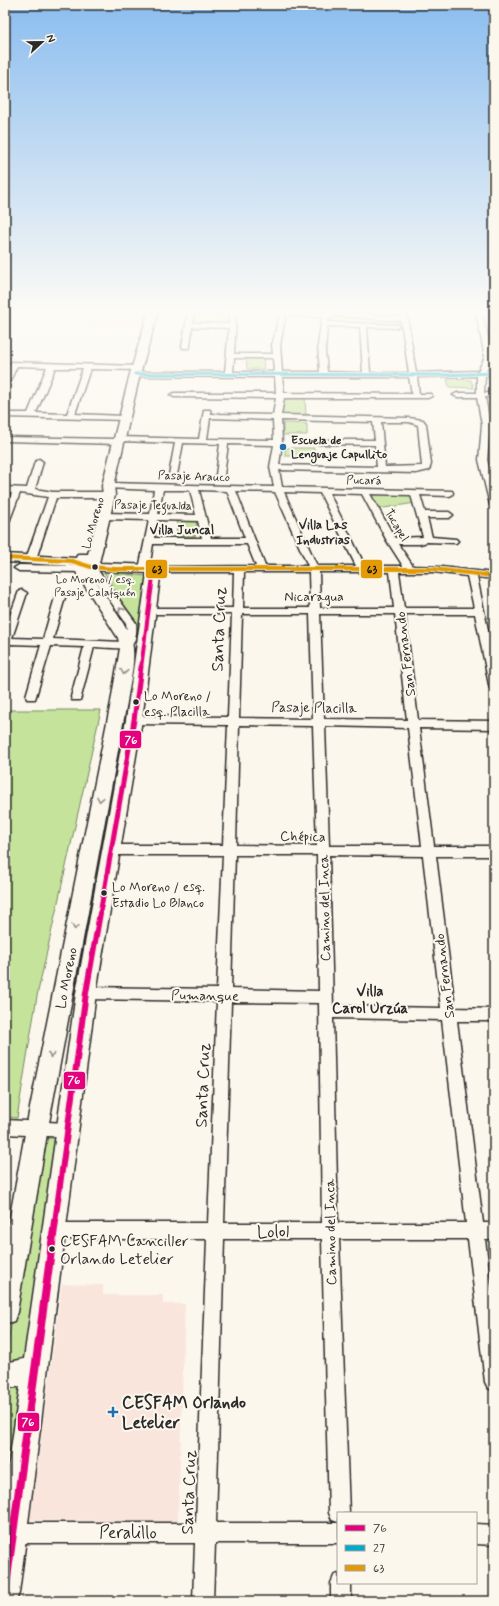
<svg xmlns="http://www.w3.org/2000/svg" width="499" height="1606" font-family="Mynerve,sans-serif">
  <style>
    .built { fill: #fae5dd }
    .green { fill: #c5e39b; stroke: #788763 }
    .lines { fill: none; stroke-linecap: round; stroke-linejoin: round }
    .street-casing { stroke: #2b2b2b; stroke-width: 3 }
    .secondary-casing { stroke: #2b2b2b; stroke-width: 3 }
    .street { fill: #fbf7ec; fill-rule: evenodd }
    .secondary { fill: #fbf7ec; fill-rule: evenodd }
    .bus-1-far3-casing { stroke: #fbf7ec; stroke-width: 6 }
    .bus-1-far2-casing { stroke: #fbf7ec; stroke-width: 8 }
    .bus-1-far1-casing { stroke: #fbf7ec; stroke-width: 9 }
    .bus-1-casing { stroke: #fbf7ec; stroke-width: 10 }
    .bus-2-casing { stroke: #fbf7ec; stroke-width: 5 }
    .bus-3-casing { stroke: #fbf7ec; stroke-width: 6 }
    .bus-1-far3 { stroke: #e5007d; stroke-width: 4 }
    .bus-1-far2 { stroke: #e5007d; stroke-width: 5 }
    .bus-1-far1 { stroke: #e5007d; stroke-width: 6 }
    .bus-1 { stroke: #e5007d; stroke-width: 8 }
    .bus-2 { stroke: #00a9ce; stroke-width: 3 }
    .bus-3 { stroke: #e39a04; stroke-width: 4 }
    .oneway { stroke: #93918c }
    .poi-dot { fill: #1f6fb2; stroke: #fbf7ec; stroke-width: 1.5 }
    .bus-dot { fill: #2b2b2b; stroke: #fbf7ec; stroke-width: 1.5 }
    .labels { text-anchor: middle; stroke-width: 4; stroke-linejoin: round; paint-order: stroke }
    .far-bus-label { font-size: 11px; fill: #2b2b2b; stroke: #fbf7ec }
    .far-poi-label { font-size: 12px; font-weight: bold; fill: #2b2b2b; stroke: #fbf7ec; text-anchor: start }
    .far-street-label { font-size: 12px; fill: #2b2b2b; stroke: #fbf7ec }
    .far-neighbourhood-label { font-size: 13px; font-weight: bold; fill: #2b2b2b; stroke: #fbf7ec }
    .bus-label { font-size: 13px; fill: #2b2b2b; stroke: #fbf7ec; text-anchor: start }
    .street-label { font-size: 14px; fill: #2b2b2b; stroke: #fbf7ec }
    .neighbourhood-label { font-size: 15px; font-weight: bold; fill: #2b2b2b; stroke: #fbf7ec }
    .near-bus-label { font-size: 16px; fill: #2b2b2b; stroke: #fbf7ec; text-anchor: start }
    .near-street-label { font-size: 17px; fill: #2b2b2b; stroke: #fbf7ec }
    .near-poi-label { font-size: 17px; font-weight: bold; fill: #2b2b2b; stroke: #fbf7ec; text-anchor: start }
    .line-badge { stroke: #fbf7ec; stroke-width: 1.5 }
    .badge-label { font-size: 11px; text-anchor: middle; font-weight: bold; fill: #fff }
    .pale-badge-label { font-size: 11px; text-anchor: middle; font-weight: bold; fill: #111 }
  </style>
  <rect width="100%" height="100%" fill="#fbf7ec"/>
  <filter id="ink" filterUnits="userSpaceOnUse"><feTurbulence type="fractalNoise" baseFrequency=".025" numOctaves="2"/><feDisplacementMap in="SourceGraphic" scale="8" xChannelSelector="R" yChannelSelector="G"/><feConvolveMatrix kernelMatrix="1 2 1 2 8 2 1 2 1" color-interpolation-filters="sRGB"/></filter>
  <g filter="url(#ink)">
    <!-- built -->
    <g class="built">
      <path d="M 86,313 L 140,313 L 148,314 L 143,327 L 83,324 Z"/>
      <path d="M 62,1284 L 103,1285 L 103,1295 L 163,1295 L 163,1304 L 185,1304 L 178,1522 L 30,1520 Z"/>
    </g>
    <!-- green -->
    <g class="green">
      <path d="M 196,313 L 229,313 L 229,324 L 194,323 Z"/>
      <path d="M 332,317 L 402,321 L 402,325 L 332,323 Z"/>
      <path d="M 246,357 L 263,357 L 264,369 L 247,369 Z"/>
      <path d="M 447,379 L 471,380 L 474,388 L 449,387 Z"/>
      <path d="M 282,397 L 305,397 L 306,416 L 283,416 Z"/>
      <path d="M 283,423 L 307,424 L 307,435 L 283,435 Z"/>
      <rect x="285" y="448" width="29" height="8"/>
      <path d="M 370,494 L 412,495 L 415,503 L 378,509 Z"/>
      <path d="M 178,519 L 197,520 L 195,536 L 176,536 Z"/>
      <path d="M 104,572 L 146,576 L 138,630 Z"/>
      <path d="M 5,710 L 101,710 L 37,996 L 17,1118 L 5,1117 Z"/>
      <path d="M 42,1138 L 59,1138 L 24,1360 L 5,1361 Z"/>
      <path d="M 5,1386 L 19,1389 L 5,1480 Z"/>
    </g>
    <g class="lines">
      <defs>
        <g id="street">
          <path d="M 188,313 L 194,313 L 193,323 L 229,324 L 230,313 L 236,313 L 234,354 L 273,354 L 272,345 L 280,313 L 286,313 L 280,345 L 282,372 L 320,372 L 318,345 L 322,317 L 292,315 L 289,313 L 355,313 L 401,317 L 402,314 L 405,313 L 407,315 L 416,373 L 478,371 L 485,357 L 476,313 L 482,313 L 493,357 L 486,371 L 494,371 L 494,375 L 485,376 L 484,393 L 494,393 L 494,397 L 485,397 L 490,425 L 487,460 L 494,487 L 494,508 L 490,505 L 479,460 L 482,425 L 477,397 L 457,397 L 453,395 L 457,393 L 477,393 L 477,376 L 417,377 L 419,394 L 431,394 L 432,396 L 428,398 L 284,398 L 281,415 L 409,418 L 423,420 L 426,424 L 431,464 L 429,470 L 416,473 L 279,470 L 282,487 L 452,491 L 453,493 L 452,495 L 449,496 L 420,495 L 425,512 L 449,512 L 453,515 L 449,518 L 427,518 L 432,537 L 456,539 L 458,541 L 456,543 L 427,542 L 420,544 L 398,544 L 413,566 L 441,567 L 494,573 L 494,579 L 477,577 L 494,659 L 494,689 L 490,688 L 489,685 L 475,614 L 405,614 L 418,720 L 494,721 L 494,729 L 419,728 L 434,846 L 494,846 L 494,856 L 436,856 L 455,1008 L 494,1009 L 494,1021 L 457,1021 L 483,1223 L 494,1223 L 494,1239 L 485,1239 L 494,1311 L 494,1391 L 488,1388 L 485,1382 L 468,1239 L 339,1239 L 349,1513 L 338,1513 L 338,1522 L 332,1520 L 329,1513 L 322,1239 L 224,1239 L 216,1523 L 338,1523 L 338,1543 L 215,1543 L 213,1601 L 193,1601 L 195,1543 L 13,1543 L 6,1540 L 6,1526 L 13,1523 L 196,1523 L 207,1239 L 53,1239 L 47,1237 L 45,1231 L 47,1225 L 53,1223 L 208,1223 L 217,1001 L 86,999 L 81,997 L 79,993 L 81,989 L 86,987 L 217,989 L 223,855 L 112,855 L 108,853 L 106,850 L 108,847 L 112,845 L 223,845 L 228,725 L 134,724 L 130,723 L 128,720 L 130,717 L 134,716 L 228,717 L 232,614 L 149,614 L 144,611 L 149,608 L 233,608 L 234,572 L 154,572 L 149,569 L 151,567 L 256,566 L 247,544 L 153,544 L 149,569 L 144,572 L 141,571 L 139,569 L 149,520 L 104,519 L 100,516 L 104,513 L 150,514 L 154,490 L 105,488 L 104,486 L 108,483 L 274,487 L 270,467 L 274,445 L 228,444 L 224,475 L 220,478 L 216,475 L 220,444 L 183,443 L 177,475 L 173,478 L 169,475 L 175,443 L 122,441 L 121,444 L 118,444 L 5,441 L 5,437 L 115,439 L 116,437 L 119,437 L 199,439 L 204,410 L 210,410 L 211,414 L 273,415 L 276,398 L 174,397 L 170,395 L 174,393 L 276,393 L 275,377 L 132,376 L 131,374 L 135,372 L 225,372 L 229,328 L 192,327 L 190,346 L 189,348 L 183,348 L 182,346 ZM 339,316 L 401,321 L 409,373 L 370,373 L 367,327 L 396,328 L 399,326 L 398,325 L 328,322 L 329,317 ZM 327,326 L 360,327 L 363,373 L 327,372 L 325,352 ZM 234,358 L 273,358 L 274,372 L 233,372 ZM 282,377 L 409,377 L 412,394 L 284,393 ZM 210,418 L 273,420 L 274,440 L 207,439 ZM 281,420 L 373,422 L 375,440 L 318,440 L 314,442 L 318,444 L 375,445 L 377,467 L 279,465 L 282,443 ZM 381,422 L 409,422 L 418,425 L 422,466 L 385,467 ZM 163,490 L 190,490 L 196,515 L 158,514 ZM 199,490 L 227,491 L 245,538 L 211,538 ZM 236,491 L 275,492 L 308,566 L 265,566 ZM 284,492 L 320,493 L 356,566 L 317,566 ZM 329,493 L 362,494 L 387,541 L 403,566 L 365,566 ZM 370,494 L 411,495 L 423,537 L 395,538 ZM 157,520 L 198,521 L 202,538 L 154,538 ZM 244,572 L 309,572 L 310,608 L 243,608 ZM 319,572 L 390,572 L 394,608 L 320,608 ZM 399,572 L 433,572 L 467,576 L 474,608 L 404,608 ZM 242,614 L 310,614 L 313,719 L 239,718 ZM 320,614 L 395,614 L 407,720 L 324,719 ZM 239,725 L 313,726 L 317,846 L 236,845 ZM 325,726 L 408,728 L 422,846 L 329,846 ZM 235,855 L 317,855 L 319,991 L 231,989 ZM 329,855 L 423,856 L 441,1008 L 333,1006 ZM 231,1002 L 319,1003 L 322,1223 L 224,1223 ZM 333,1018 L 442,1020 L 466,1223 L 338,1223 Z"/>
          <path d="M 5,327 L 8,328 L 8,330 L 5,331 Z"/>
          <path d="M 11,362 L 137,366 L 141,368 L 137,370 L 90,369 L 75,414 L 124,416 L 127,416 L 127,420 L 5,417 L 5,413 L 28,413 L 47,367 L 17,366 L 9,383 L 5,385 L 5,375 ZM 55,368 L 83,368 L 67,414 L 36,413 Z"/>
          <path d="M 39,459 L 43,462 L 35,489 L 53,492 L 109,492 L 113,495 L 109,498 L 56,498 L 36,559 L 31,562 L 26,559 L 48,497 L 20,493 L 9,522 L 5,525 L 5,510 L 12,493 L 5,493 L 5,487 L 27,488 L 35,462 Z"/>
          <path d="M 90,564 L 94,565 L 136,623 C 137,629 136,643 130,647 C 125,650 101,647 94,647 L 81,697 L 80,700 L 72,700 L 71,697 L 84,647 L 51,646 L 36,696 L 35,699 L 27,699 L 26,696 L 41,645 L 10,644 L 5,647 L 5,629 L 19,591 L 22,590 L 27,593 L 12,638 L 43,639 L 56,594 L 61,591 L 66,594 L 53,639 L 123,642 L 127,631 L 126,623 L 88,570 L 81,572 L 19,571 L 14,568 L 19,565 L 81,566 Z"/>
          <path d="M 5,1120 L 68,1123 L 73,1125 L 76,1130 L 73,1135 L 68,1137 L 5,1134 Z"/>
          <path d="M 476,1524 L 494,1525 L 494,1545 L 476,1544 Z"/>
          <path d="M 338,1574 L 338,1583 L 351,1583 L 351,1601 L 331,1601 L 331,1583 L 334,1576 Z"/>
        </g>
        <path id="secondary" d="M 148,313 L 158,313 L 140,374 L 114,486 L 115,495 L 99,563 L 154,565 L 159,566 L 161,569 L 142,720 L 96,993 L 19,1593 L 16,1601 L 5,1601 L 5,1491 L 20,1386 L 5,1389 L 5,1363 L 24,1359 L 76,993 L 126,720 L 147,573 L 89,570 L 128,631 C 139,650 130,681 127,702 L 48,1128 L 17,1312 L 14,1321 L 5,1324 L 5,1244 L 26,1128 L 111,702 L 120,648 L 118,638 L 74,569 L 75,566 L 5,562 L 5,554 L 76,558 L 78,554 L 88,554 L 103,495 L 102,486 L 130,374 Z"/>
      </defs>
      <!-- street casing -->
      <use href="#street" class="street-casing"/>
      <!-- secondary casing -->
      <use href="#secondary" class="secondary-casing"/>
      <!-- street -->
      <use href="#street" class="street"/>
      <!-- secondary -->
      <use href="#secondary" class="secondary"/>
      <defs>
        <path id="bus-1-far3" d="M 141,668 L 154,569"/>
        <path id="bus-1-far2" d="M 100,914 L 134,720 L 141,667"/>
        <path id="bus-1-far1" d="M 55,1222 L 86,993 L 100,913"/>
        <path id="bus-1" d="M 5,1593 L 55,1221"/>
        <path id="bus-2" d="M 135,374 L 442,375 L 494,373"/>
        <path id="bus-3" d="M 5,558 L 72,561 L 91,567 L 116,569 L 433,569 L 494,576"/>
      </defs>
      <!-- bus-1-far3 casing -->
      <use href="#bus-1-far3" class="bus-1-far3-casing"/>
      <!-- bus-1-far2 casing -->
      <use href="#bus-1-far2" class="bus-1-far2-casing"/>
      <!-- bus-1-far1 casing -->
      <use href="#bus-1-far1" class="bus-1-far1-casing"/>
      <!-- bus-1 casing -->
      <use href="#bus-1" class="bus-1-casing"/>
      <!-- bus-2 casing -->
      <use href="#bus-2" class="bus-2-casing"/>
      <!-- bus-3 casing -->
      <use href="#bus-3" class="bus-3-casing"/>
      <!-- bus-1-far3 -->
      <use href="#bus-1-far3" class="bus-1-far3"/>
      <!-- bus-1-far2 -->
      <use href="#bus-1-far2" class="bus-1-far2"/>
      <!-- bus-1-far1 -->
      <use href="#bus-1-far1" class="bus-1-far1"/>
      <!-- bus-1 -->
      <use href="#bus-1" class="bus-1"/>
      <!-- bus-2 -->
      <use href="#bus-2" class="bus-2"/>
      <!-- bus-3 -->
      <use href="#bus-3" class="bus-3"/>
    </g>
    <!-- one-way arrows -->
    <defs><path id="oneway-chevron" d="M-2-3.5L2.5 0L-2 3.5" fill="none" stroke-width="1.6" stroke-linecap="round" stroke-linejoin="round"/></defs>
    <g class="oneway">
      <use href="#oneway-chevron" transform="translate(121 610) rotate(-125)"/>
      <use href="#oneway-chevron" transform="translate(124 672) rotate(99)"/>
      <use href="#oneway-chevron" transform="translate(100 799) rotate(101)"/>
      <use href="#oneway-chevron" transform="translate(75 927) rotate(101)"/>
      <use href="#oneway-chevron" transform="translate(51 1055) rotate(101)"/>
    </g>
  </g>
  <!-- sky -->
  <linearGradient id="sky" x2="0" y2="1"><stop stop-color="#8bbdef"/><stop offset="0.58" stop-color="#fdfbf6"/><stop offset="1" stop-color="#fdfbf6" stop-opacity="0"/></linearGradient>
  <rect width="499" height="538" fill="url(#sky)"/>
  <!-- markers -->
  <g class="poi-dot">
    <circle cx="283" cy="447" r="4"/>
    <path d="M111 1406h4v4h4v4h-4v4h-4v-4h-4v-4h4z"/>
  </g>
  <g class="bus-dot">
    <circle cx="95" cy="567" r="3.5"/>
    <circle cx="136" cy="702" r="3.5"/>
    <circle cx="104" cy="893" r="3.5"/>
    <circle cx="52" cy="1249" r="3.5"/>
  </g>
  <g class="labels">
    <!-- far-bus labels -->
    <g class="far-bus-label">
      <text x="95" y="583">Lo Moreno / esq.<tspan x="95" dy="13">Pasaje Calafquén</tspan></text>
    </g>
    <!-- far-poi labels -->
    <g class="far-poi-label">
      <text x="291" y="444">Escuela de<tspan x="291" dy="14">Lenguaje Capullito</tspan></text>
    </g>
    <!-- far-street labels -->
    <g class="far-street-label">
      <text transform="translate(194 476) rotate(2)" y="4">Pasaje Arauco</text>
      <text transform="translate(364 480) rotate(1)" y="4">Pucará</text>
      <text transform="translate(153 505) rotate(1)" y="4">Pasaje Tegualda</text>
      <text transform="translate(93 523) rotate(-74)" y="4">Lo Moreno</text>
      <text transform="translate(397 525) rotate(60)" y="4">Tucapel</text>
    </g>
    <!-- far-neighbourhood labels -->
    <g class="far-neighbourhood-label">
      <text x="323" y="529">Villa Las<tspan x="323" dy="15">Industrias</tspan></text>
      <text x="182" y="534">Villa Juncal</text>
    </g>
    <!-- bus labels -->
    <g class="bus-label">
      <text x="144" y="700">Lo Moreno /<tspan x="144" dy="16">esq. Placilla</tspan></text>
      <text x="112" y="891">Lo Moreno / esq.<tspan x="112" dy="16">Estadio Lo Blanco</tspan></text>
    </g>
    <!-- street labels -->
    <g class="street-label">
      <text x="314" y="601">Nicaragua</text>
      <text transform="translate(405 654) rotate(-97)" y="5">San Fernando</text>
      <text transform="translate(314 707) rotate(1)" y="5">Pasaje Placilla</text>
      <text transform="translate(303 836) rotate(1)" y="5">Chépica</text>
      <text transform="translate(324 908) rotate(-91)" y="5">Camino del Inca</text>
      <text transform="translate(444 976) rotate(-97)" y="5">San Fernando</text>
      <text transform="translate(66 978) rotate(-79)" y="5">Lo Moreno</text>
      <text transform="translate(205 995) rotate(1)" y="5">Pumanque</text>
      <text transform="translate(330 1232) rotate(-91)" y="5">Camino del Inca</text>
    </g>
    <!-- neighbourhood labels -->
    <g class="neighbourhood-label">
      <text x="370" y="996">Villa<tspan x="370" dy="17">Carol Urzúa</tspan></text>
    </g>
    <!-- near-bus labels -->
    <g class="near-bus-label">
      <text x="60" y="1246">CESFAM Canciller<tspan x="60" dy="18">Orlando Letelier</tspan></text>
    </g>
    <!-- near-street labels -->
    <g class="near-street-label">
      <text transform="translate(218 629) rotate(-88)" y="6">Santa Cruz</text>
      <text transform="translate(202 1085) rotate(-88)" y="6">Santa Cruz</text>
      <text x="273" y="1237">Lolol</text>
      <text transform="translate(188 1492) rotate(-88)" y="6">Santa Cruz</text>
      <text x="128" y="1538">Peralillo</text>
    </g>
    <!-- near-poi labels -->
    <g class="near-poi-label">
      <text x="122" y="1408">CESFAM Orlando<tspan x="122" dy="20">Letelier</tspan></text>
    </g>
  </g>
  <g class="line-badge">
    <rect x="145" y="559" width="23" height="20" rx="4" fill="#e39a04"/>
    <rect x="360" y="559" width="23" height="20" rx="4" fill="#e39a04"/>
    <rect x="119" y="730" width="23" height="19" rx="4" fill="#e5007d"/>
    <rect x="63" y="1071" width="23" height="19" rx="4" fill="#e5007d"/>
    <rect x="17" y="1412" width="23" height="20" rx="4" fill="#e5007d"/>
  </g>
  <g class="badge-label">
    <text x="131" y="744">76</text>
    <text x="74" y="1084">76</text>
    <text x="28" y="1426">76</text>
  </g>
  <g class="pale-badge-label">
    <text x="157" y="573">63</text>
    <text x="372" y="573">63</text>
  </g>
  <!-- margin -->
  <rect width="499" height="1606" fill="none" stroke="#fbf7ec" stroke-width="20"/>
  <rect x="10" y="10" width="479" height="1586" fill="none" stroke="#2b2b2b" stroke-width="1.5" filter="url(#ink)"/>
  <!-- legend -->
  <rect x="337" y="1512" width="140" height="72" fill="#fbf7ec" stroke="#a8a59f"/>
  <rect x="345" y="1525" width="20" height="6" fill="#e5007d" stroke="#a8a59f"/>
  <text x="373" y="1532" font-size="12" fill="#2b2b2b">76</text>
  <rect x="345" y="1545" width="20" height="6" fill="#00a9ce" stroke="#a8a59f"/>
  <text x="373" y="1552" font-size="12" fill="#2b2b2b">27</text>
  <rect x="345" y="1565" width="20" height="6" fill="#e39a04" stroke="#a8a59f"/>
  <text x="373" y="1572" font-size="12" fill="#2b2b2b">63</text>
  <!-- north arrow -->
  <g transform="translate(42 42) rotate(68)" stroke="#fbf7ec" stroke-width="3" paint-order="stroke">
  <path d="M0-3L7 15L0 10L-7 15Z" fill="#2b2b2b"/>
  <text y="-6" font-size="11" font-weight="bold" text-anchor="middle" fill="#2b2b2b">N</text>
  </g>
</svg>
